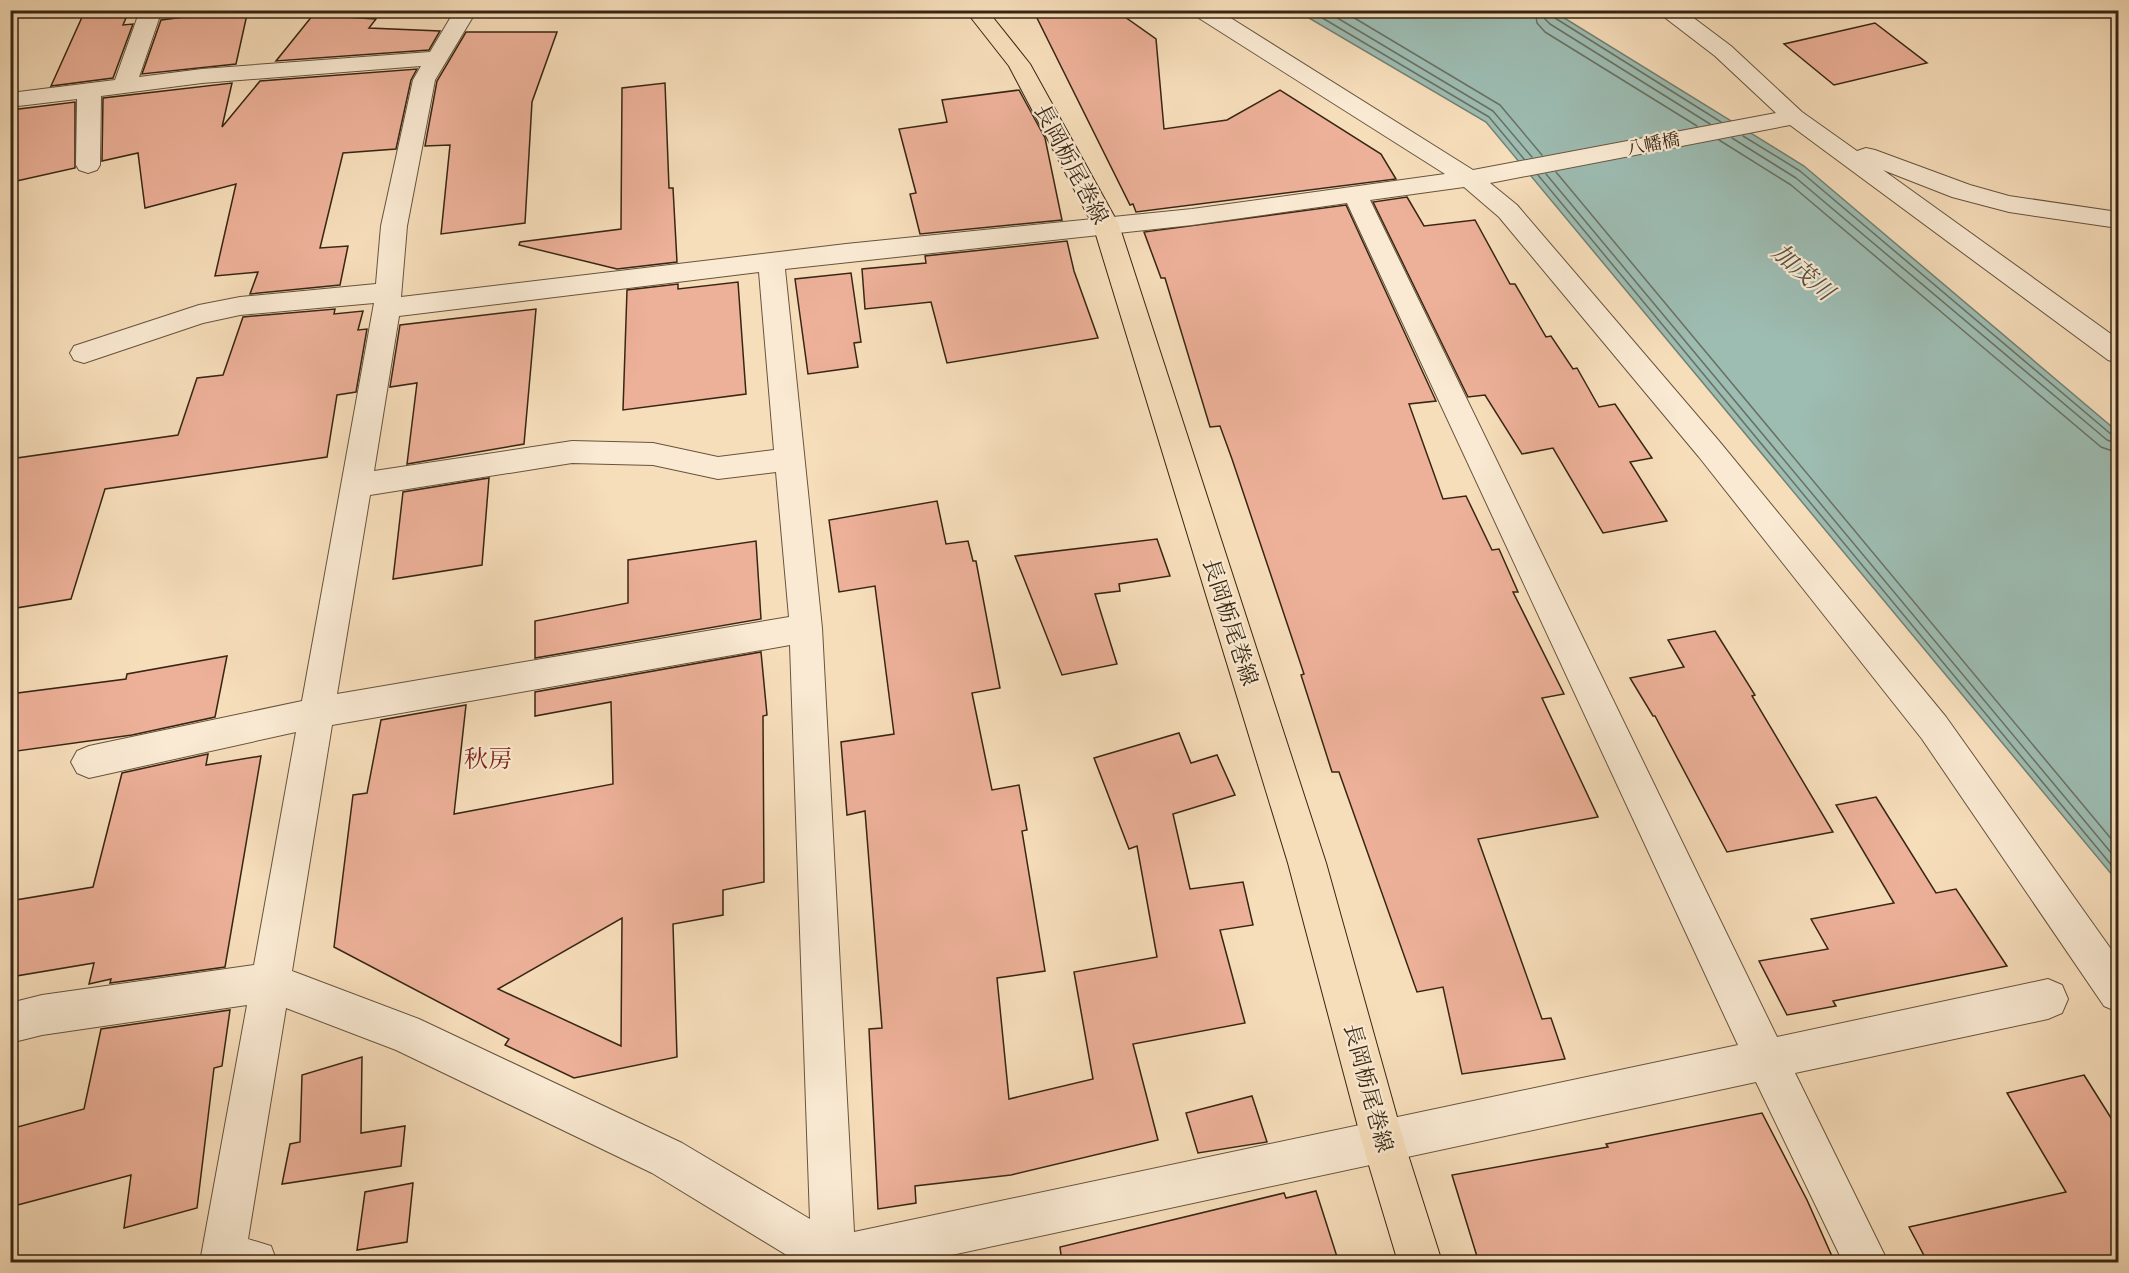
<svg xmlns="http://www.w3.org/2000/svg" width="2129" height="1273" font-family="'EB Garamond','Noto Serif JP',serif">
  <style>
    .water { fill: #9dbcb2; stroke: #748072; stroke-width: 1.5 }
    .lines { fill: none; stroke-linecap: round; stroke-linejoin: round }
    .shore { stroke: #6a7162; stroke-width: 1.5 }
    .building { fill: #edb199; stroke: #372613; stroke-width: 1.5; fill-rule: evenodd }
    .minor-casing { stroke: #67543d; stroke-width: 2 }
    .major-casing { stroke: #372613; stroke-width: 2 }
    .minor { fill: #faead3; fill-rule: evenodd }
    .major { fill: #f7debb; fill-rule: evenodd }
    .labels { text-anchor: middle; stroke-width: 4.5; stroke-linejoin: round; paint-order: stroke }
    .far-street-label { font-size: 18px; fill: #372613; stroke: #faead3 }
    .street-label { font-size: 22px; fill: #372613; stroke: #faead3 }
    .water-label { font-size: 24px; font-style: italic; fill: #565343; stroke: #faead3 }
    .neighbourhood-label { font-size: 24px; fill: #7a1f14; stroke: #faead3 }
  </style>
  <rect width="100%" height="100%" fill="#f7debb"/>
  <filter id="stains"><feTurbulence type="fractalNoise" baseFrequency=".00333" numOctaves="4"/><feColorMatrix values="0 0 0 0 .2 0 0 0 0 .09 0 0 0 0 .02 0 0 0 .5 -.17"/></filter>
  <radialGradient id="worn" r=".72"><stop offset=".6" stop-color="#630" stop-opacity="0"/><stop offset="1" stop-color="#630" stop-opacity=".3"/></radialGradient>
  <!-- water -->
  <path class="water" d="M 1297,11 L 1553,11 L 1804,166 L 2118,432 L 2118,882 L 1486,122 Z"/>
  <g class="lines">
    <!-- shore -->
    <g class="shore">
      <path d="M 1309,10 L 1489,117 L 1524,159"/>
      <path d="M 1324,10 L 1493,111 L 1532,157"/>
      <path d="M 1341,10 L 1500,105 L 1542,155"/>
      <path d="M 1535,10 L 1537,23 L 1545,32 L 1697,126"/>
      <path d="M 1544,10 L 1545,19 L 1550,24 L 1710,124"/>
      <path d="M 1551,10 L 1555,18 L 1721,122"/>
      <path d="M 1743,136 L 1800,171 L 2112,435 L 2118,436"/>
      <path d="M 1732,138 L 1796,178 L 2107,440 L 2118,444"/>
      <path d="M 1719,140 L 1791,185 L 2101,447 L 2118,453"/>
      <path d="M 1556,172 L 2118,847"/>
      <path d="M 1546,174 L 2118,861"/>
      <path d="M 1538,175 L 2118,873"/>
    </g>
  </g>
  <!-- building -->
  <g class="building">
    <path d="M 240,10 L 248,10 L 236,64 L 142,74 L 161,20 Z"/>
    <path d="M 1033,10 L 1115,10 L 1156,39 L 1164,129 L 1227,120 L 1280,90 L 1381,154 L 1396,179 L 1136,212 L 1133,204 L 1130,205 Z"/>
    <path d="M 129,11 L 123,25 L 133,24 L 113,78 L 51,86 L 83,15 Z"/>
    <path d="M 313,15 L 376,19 L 369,28 L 440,31 L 429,50 L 276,61 Z"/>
    <path d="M 1875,23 L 1927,63 L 1834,85 L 1784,44 Z"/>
    <path d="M 466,32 L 557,32 L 532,102 L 525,223 L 441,234 L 450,145 L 425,146 L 437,81 Z"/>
    <path d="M 417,69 L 411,80 L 396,149 L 343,153 L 320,248 L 348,246 L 340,285 L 250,294 L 258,272 L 215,276 L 236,184 L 145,208 L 138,153 L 102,161 L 103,98 L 232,83 L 222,127 L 260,81 Z"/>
    <path d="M 665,83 L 669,188 L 673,188 L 677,262 L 617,269 L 519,245 L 520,242 L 621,229 L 622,88 Z"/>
    <path d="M 1019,90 L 1045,138 L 1062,220 L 920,234 L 910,194 L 916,193 L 899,129 L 947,122 L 942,100 Z"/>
    <path d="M 75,102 L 75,168 L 12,182 L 15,151 L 11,110 Z"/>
    <path d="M 1407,197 L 1424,226 L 1475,220 L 1510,284 L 1515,284 L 1546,337 L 1551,336 L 1573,369 L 1577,368 L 1599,407 L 1615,404 L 1652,458 L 1630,462 L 1667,521 L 1603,533 L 1553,448 L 1522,454 L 1485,395 L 1468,397 L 1373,202 Z"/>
    <path d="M 1346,205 L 1436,401 L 1409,404 L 1443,499 L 1466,496 L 1492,550 L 1499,549 L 1518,592 L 1513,592 L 1564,694 L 1542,698 L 1598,817 L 1478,839 L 1542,1019 L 1551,1018 L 1565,1059 L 1462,1074 L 1443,987 L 1417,992 L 1339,772 L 1332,772 L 1301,675 L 1304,674 L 1232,459 L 1220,426 L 1210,427 L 1165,278 L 1161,278 L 1144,232 Z"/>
    <path d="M 1067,241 L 1074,271 L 1098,338 L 947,363 L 931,302 L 865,309 L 862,269 L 926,263 L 925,256 Z"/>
    <path d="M 851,273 L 861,342 L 854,343 L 858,367 L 808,374 L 795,279 Z"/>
    <path d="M 738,282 L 746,394 L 623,410 L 627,290 L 678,284 L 678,289 Z"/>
    <path d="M 335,309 L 334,314 L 363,311 L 358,330 L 367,329 L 356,392 L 337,395 L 327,457 L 105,489 L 71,599 L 10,609 L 10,459 L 178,435 L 197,378 L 223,375 L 243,317 Z"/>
    <path d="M 536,309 L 524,444 L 407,464 L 417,383 L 390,387 L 400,325 Z"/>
    <path d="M 489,478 L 482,565 L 393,579 L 403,492 Z"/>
    <path d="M 937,501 L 946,544 L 968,541 L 973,561 L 976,561 L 1000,688 L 972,693 L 992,790 L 1019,785 L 1027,830 L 1022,831 L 1045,971 L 997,978 L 1009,1099 L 1093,1079 L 1074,972 L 1157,957 L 1137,846 L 1129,849 L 1094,758 L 1179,733 L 1191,763 L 1217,755 L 1235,795 L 1173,814 L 1190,889 L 1243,882 L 1253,925 L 1220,930 L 1245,1023 L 1133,1044 L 1158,1140 L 1011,1175 L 915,1186 L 916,1203 L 878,1209 L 869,1029 L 882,1028 L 865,811 L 847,815 L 841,742 L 894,734 L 875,586 L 839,592 L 829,520 Z"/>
    <path d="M 1157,539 L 1170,576 L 1119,584 L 1120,591 L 1095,594 L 1117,664 L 1062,675 L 1015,556 Z"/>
    <path d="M 756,541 L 761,619 L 535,658 L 535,621 L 628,603 L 628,560 Z"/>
    <path d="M 1715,631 L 1755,695 L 1752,696 L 1833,832 L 1727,852 L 1655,716 L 1653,716 L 1630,678 L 1684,667 L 1668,640 Z"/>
    <path d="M 761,652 L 767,715 L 763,716 L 764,882 L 723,890 L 723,915 L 673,924 L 677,1057 L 574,1078 L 505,1045 L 509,1039 L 334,947 L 353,795 L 367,793 L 381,720 L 466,705 L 454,814 L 613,784 L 611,702 L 535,716 L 535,692 ZM 622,918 L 621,1046 L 498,989 Z"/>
    <path d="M 227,656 L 215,717 L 132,735 L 10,752 L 10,694 L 126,679 L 127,674 Z"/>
    <path d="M 208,754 L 206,765 L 261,756 L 225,967 L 110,983 L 111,979 L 89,984 L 94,963 L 10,977 L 10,901 L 93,887 L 122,773 Z"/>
    <path d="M 1876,797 L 1936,893 L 1956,889 L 2007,966 L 1833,1001 L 1836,1006 L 1787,1015 L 1759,961 L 1828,949 L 1811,919 L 1894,903 L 1836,805 Z"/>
    <path d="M 230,1010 L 222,1066 L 214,1068 L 197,1208 L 124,1228 L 131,1175 L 10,1207 L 10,1129 L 84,1109 L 101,1029 Z"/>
    <path d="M 362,1057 L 361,1133 L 405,1126 L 401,1166 L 282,1184 L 290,1144 L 300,1142 L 302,1075 Z"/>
    <path d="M 2084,1075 L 2118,1129 L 2118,1263 L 1928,1263 L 1909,1227 L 2066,1192 L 2007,1093 Z"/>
    <path d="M 1252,1096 L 1267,1142 L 1198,1153 L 1186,1113 Z"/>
    <path d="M 1762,1113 L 1807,1200 L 1835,1263 L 1479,1263 L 1452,1175 L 1608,1147 L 1606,1144 Z"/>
    <path d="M 413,1183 L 407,1242 L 357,1250 L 365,1192 Z"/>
    <path d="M 1316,1191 L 1339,1263 L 1062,1263 L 1060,1247 L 1284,1193 L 1286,1198 Z"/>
  </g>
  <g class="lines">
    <defs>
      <path id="minor" d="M 140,10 L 162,10 L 139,77 L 202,69 L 430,52 L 455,10 L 477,10 L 435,80 L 407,226 L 401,297 L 846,244 L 1192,209 L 1445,174 L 1194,15 L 1192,10 L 1218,10 L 1473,170 L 1776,113 L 1715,56 L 1655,10 L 1683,10 L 1731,46 L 1802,112 L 1857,151 L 1866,148 L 1875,150 L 1970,185 L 2009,196 L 2118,212 L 2118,228 L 2009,212 L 1952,197 L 1883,170 L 2118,339 L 2118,363 L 2108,360 L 1790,125 L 1490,183 L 1517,205 L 1719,441 L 1946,717 L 2118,959 L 2118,1012 L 2104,1006 L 1922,739 L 1699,457 L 1499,217 L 1464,187 L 1370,200 L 1777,1037 L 2048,979 L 2062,985 L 2068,999 L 2062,1013 L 2048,1019 L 1795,1073 L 1888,1262 L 1843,1262 L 1756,1082 L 919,1262 L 798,1262 L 652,1173 L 396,1050 L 286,1008 L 248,1239 L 271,1246 L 277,1262 L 200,1262 L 247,1005 L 42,1035 L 10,1043 L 10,1003 L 42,995 L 254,965 L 296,732 L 89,778 L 77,773 L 71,762 L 77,751 L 89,746 L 302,701 L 374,303 L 240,315 L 203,323 L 84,363 L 74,360 L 70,353 L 74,346 L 199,305 L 240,297 L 376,284 L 381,226 L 413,80 L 421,66 L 202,83 L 101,96 L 100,165 L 97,170 L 88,173 L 79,170 L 76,165 L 77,99 L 10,107 L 10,93 L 115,80 ZM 1347,203 L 1738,1045 L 854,1232 L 822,628 L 785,269 L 1192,225 ZM 759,272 L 774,450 L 718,457 L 653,443 L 572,441 L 374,471 L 399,316 ZM 572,463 L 653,465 L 718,479 L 776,472 L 789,617 L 337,694 L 370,495 ZM 790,645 L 810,1219 L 682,1143 L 419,1019 L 292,971 L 332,725 Z"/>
      <path id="major" d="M 965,10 L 987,10 L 1030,64 L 1119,225 L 1326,863 L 1404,1142 L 1442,1262 L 1398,1262 L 1362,1142 L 1288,863 L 1093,225 L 1009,66 Z"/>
    </defs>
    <!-- minor casing -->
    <use href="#minor" class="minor-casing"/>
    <!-- major casing -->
    <use href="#major" class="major-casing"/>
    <!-- minor -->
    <use href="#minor" class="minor"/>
    <!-- major -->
    <use href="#major" class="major"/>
  </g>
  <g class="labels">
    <!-- far-street labels -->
    <g class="far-street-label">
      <text transform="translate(1653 144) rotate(-11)" y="6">八幡橋</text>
    </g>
    <!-- street labels -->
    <g class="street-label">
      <text transform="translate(1072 164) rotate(62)" y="8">長岡栃尾巻線</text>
      <text transform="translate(1231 622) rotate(72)" y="8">長岡栃尾巻線</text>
      <text transform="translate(1369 1088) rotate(75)" y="8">長岡栃尾巻線</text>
    </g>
    <!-- water labels -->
    <g class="water-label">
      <text transform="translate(1803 272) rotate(41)" y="8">加茂川</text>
    </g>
    <!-- neighbourhood labels -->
    <g class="neighbourhood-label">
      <text x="488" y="767">秋房</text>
    </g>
  </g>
  <!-- margin -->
  <rect width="2129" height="1273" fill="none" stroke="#f7debb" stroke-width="36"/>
  <rect x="12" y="12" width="2105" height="1249" fill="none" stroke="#372613" stroke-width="3"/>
  <rect x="18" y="18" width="2093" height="1237" fill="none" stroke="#372613" stroke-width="1.5"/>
  <rect width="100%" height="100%" filter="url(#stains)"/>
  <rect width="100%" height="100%" fill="url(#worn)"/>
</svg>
